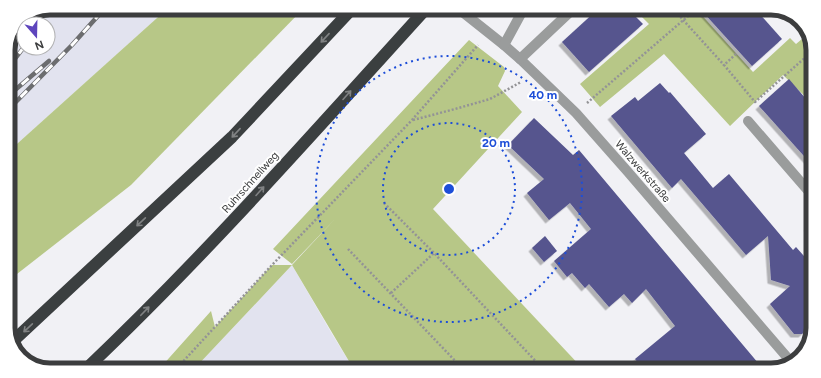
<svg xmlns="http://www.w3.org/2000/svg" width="821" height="378" font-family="Figtree,sans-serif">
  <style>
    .built { fill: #e2e3ef; fill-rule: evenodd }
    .green { fill: #b7c787 }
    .building { fill: #56558e; filter: url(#shadow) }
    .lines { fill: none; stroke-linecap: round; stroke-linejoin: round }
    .path { stroke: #939396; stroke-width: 2.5; stroke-dasharray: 2 2; stroke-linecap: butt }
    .minor { stroke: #9a9c9c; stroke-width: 10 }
    .highway { stroke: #3b3f40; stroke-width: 12 }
    .rail-casing { stroke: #6c6d6f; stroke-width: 4.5 }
    .rail { stroke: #fff; stroke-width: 3; stroke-dasharray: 9; stroke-linecap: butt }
    .oneway { stroke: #808283 }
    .ring { fill: none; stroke: #1d4ed8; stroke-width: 2; stroke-dasharray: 2 4 }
    .labels { text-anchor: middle; stroke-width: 4; stroke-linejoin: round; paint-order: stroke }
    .street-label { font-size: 11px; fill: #3c3d3e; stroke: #fff }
    .rim { fill: none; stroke: #3c3d3e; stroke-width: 5 }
    .centre { fill: #1d4ed8; stroke: #fff; stroke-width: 2 }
    .ring-label { font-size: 12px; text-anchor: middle; font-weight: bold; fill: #1d4ed8; stroke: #fff; stroke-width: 4; stroke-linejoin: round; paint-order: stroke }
  </style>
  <defs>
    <filter id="shadow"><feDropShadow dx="-3.5" dy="3.5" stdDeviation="0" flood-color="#0004"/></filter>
  </defs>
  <rect width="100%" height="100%" fill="#f1f1f5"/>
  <!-- built -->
  <g class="built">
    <path d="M 50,8 L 167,9 L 8,152 L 8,47 L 20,20 ZM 24,24 L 48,24 L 48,48 L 24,48 Z"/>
    <path d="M 292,265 L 332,334 L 353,368 L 196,367 Z"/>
  </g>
  <!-- green -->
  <g class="green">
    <path d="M 167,9 L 303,9 L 131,185 L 8,281 L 8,152 Z"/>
    <path d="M 639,11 L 698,11 L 753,72 L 790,38 L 796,44 L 808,34 L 813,47 L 812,103 L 783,75 L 730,126 L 664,54 L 600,107 L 580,84 L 649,24 L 637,12 Z"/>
    <path d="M 469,40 L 504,67 L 505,71 L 498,86 L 522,112 L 433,209 L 583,369 L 353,368 L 292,265 L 196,367 L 161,367 L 211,311 L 215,327 L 272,265 L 292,265 L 335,219 L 292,264 L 273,249 Z"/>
  </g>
  <!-- building -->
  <g class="building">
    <path d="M 597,10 L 630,11 L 643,24 L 589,72 L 562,42 Z"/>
    <path d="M 702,11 L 757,11 L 782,39 L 752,66 Z"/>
    <path d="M 789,79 L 812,106 L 812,165 L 759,106 Z"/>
    <path d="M 660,83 L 669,93 L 670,92 L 706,134 L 684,153 L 713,188 L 729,174 L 793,250 L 796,247 L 811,264 L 810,327 L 802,334 L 794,334 L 770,304 L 790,286 L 771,280 L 768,236 L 746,255 L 681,179 L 672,188 L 611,116 L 635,97 L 638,101 Z"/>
    <path d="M 534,118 L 573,155 L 579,150 L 764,370 L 643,369 L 635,359 L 675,326 L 646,289 L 632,303 L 624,294 L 609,307 L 589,284 L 585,288 L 572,273 L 567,277 L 554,261 L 591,229 L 570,203 L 549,220 L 527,193 L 544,179 L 508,145 Z"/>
    <path d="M 545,236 L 557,251 L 544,262 L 532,248 Z"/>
  </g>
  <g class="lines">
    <!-- path -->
    <g class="path">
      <path d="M 675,11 L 724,65"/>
      <path d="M 736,54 L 724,65 L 755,102 L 808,55 L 813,49"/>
      <path d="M 587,103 L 694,11"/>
      <path d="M 413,120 L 455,109 L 490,99 L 521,82"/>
      <path d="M 384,203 L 434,253 L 543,369"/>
      <path d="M 348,249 L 463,369"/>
      <path d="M 391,293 L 434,253"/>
      <path d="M 178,367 L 272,265 L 412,120 L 478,45"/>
    </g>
    <!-- minor -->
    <g class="minor">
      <path d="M 460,10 L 504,45 L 520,59 L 576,113 L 628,172 L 792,363"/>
      <path d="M 780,11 L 784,15"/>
      <path d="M 504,45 L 523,10"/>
      <path d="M 520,59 L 572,10"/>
      <path d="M 748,121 L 811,194"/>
      <path d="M 811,234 L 809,231 L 811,229"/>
    </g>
    <!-- highway -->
    <g class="highway">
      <path d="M 12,342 L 232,137 L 352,9"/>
      <path d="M 88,367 C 207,254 315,131 425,10"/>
    </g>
    <defs>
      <g id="rail">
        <path d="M 37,24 L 45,10"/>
        <path d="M 8,68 L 24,47"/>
        <path d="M 8,96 L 49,61"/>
        <path d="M 8,110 L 72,45 L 105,8"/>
      </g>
    </defs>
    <!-- rail casing -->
    <use href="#rail" class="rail-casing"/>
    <!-- rail -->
    <use href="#rail" class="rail"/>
  </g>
  <!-- one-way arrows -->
  <defs><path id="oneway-shaft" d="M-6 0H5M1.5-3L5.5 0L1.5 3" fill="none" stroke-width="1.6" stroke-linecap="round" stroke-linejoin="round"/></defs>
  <g class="oneway">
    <use href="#oneway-shaft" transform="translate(325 38) rotate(133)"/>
    <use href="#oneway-shaft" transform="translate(347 95) rotate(-48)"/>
    <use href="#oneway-shaft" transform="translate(236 133) rotate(133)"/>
    <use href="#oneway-shaft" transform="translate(260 191) rotate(-48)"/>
    <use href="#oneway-shaft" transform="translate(141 222) rotate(137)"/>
    <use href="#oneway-shaft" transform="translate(145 311) rotate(-46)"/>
    <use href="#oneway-shaft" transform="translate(28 328) rotate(137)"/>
  </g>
  <!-- distance rings -->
  <g class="ring">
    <circle cx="449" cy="189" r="66"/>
    <circle cx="449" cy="189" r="133"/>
  </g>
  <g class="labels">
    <!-- street labels -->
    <g class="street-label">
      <text transform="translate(643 171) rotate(49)" y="4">Walzwerkstraße</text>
      <text transform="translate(250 182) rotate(-48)" y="4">Ruhrschnellweg</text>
    </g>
  </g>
  <!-- crop -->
  <path d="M0 0H821V378H0ZM50 15H771A35 35 0 0 1 806 50V328A35 35 0 0 1 771 363H50A35 35 0 0 1 15 328V50A35 35 0 0 1 50 15Z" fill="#fff" fill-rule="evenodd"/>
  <path class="rim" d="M50 15H771A35 35 0 0 1 806 50V328A35 35 0 0 1 771 363H50A35 35 0 0 1 15 328V50A35 35 0 0 1 50 15Z"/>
  <circle cx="449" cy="189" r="6" class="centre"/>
  <g class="ring-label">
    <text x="543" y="99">40 m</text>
    <text x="496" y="147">20 m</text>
  </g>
  <!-- north arrow -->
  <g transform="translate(36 36) rotate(160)"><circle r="19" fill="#ffffff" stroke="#b1b1b2"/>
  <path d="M0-3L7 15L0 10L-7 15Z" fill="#5e45bd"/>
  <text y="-6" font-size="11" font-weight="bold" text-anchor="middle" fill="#3c3d3e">N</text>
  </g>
</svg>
